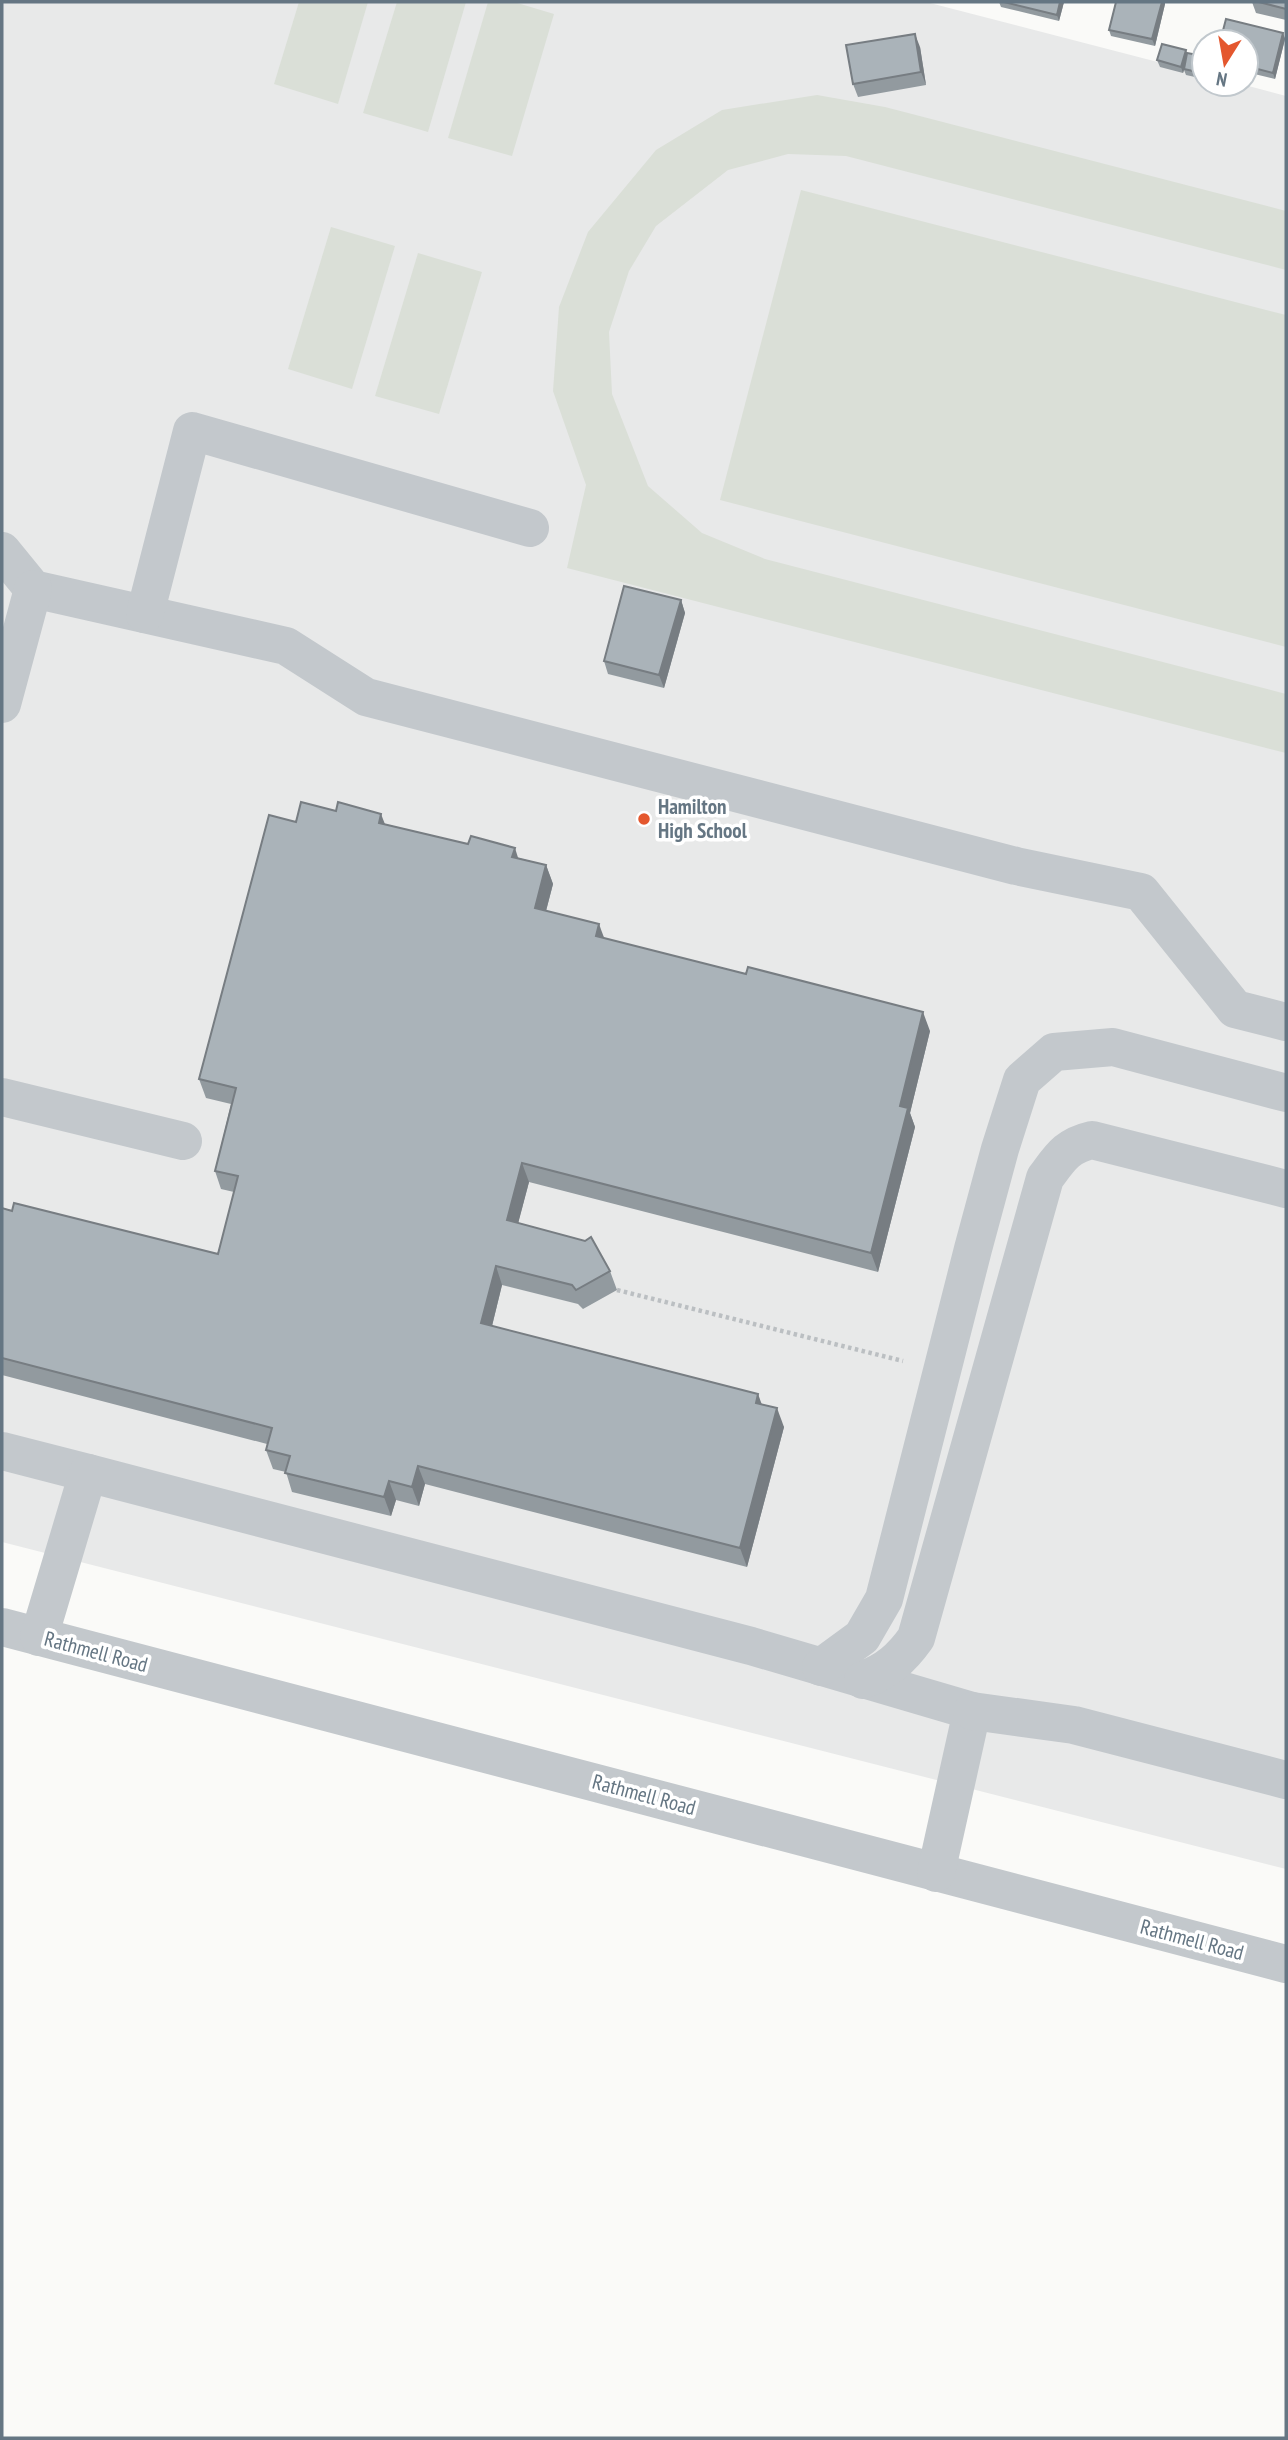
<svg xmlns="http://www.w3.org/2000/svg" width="1288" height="2440" font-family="'PT Sans Narrow',sans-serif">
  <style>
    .built { fill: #e8e9e9 }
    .green { fill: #dadfd7 }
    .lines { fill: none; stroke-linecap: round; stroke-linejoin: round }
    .path { stroke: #bbbfc2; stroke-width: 4.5; stroke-dasharray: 3.5 3.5; stroke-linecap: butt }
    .minor { stroke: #c3c8cc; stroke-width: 38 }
    .wall { fill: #929a9f }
    .shaded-wall { fill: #777d82 }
    .building { fill: #aab3b9; stroke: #777d82; stroke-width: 2 }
    .poi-dot { fill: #e4572e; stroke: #fff; stroke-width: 2.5 }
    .labels { text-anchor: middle; stroke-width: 7; stroke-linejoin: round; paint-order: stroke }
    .poi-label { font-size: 21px; font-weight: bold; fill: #657683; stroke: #fff; text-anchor: start }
    .street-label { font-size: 21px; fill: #657683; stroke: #fff }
  </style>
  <rect width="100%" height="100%" fill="#fafaf8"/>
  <!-- built -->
  <path class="built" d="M 2,2 L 926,2 L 1204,74 L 1204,84 L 1241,84 L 1286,96 L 1286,1869 L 2,1542 Z"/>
  <!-- green -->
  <g class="green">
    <path d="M 299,2 L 368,2 L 338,104 L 274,84 Z"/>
    <path d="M 397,2 L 466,2 L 428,132 L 363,113 Z"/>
    <path d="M 488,2 L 514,2 L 554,14 L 512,156 L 448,138 Z"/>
    <path d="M 817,95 L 885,107 L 1286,211 L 1286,270 L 846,156 L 788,154 L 728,170 L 656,226 L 629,271 L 609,332 L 612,394 L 648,486 L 702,533 L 765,559 L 1286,694 L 1286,753 L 567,568 L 586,485 L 553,391 L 559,307 L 588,232 L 656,150 L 722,110 Z"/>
    <path d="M 801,190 L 1286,315 L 1286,647 L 720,500 Z"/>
    <path d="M 331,227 L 395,246 L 352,389 L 288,369 Z"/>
    <path d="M 418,253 L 482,272 L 439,414 L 375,396 Z"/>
  </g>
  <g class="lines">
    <!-- path -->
    <path class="path" d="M 617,1290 L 903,1361"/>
    <!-- minor -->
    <g class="minor">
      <path d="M 2,551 L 33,589 L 286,646 L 366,697 L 1016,866 L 1141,892 L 1235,1009 L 1286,1022"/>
      <path d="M 145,614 L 192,431 L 530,528"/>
      <path d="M 2,704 L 33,589"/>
      <path d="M 2,1097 L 183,1141"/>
      <path d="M 2,1451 L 88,1473"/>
      <path d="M 2,1627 L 1286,1964"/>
      <path d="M 39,1637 L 88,1473 L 751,1646 L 972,1711 L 936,1873"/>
      <path d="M 821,1667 L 862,1637 L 884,1599 L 973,1249 L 1000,1149 L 1022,1080 L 1054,1052 L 1113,1047 L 1286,1093"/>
      <path d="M 863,1680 C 887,1671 901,1659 916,1638 L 1045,1178 C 1060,1158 1066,1146 1092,1140 L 1286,1189"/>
      <path d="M 972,1711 L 1074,1725 L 1286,1780"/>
    </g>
  </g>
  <!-- wall -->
  <g class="wall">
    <path d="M 999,2 L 1064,2 L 1059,21 L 1001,7 Z"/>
    <path d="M 1116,2 L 1165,2 L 1165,4 L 1155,46 L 1111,36 L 1109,30 Z"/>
    <path d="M 1252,2 L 1286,2 L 1286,20 L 1256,13 Z"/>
    <path d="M 1283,33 L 1285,39 L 1275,79 L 1246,72 L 1246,42 Z"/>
    <path d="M 920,47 L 926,85 L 858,97 L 853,84 Z"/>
    <path d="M 1187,54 L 1204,56 L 1204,79 L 1186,75 L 1184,70 L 1183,73 L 1160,67 L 1157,60 Z"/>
    <path d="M 681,600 L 685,613 L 664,688 L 608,674 L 604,661 Z"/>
    <path d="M 385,824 L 546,865 L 553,884 L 546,911 L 604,938 L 930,1031 L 910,1113 L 915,1127 L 878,1272 L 529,1182 L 518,1223 L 610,1271 L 617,1290 L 583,1309 L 578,1304 L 502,1285 L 492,1326 L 762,1405 L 784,1427 L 747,1567 L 425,1484 L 419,1506 L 396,1500 L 391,1516 L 292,1492 L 286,1472 L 273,1469 L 266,1450 L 267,1444 L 2,1375 L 2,1208 L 218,1254 L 234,1192 L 221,1189 L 215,1171 L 231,1104 L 206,1098 L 199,1079 Z"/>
  </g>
  <!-- shaded-wall -->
  <g class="shaded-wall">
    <path d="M 1060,2 L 1064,2 L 1059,21 L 1057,15 Z"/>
    <path d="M 1162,2 L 1165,2 L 1165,4 L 1155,46 L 1152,39 Z"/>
    <path d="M 1283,33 L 1285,39 L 1275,79 L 1273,73 Z"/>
    <path d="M 915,34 L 920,47 L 926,85 L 921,72 Z"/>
    <path d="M 1186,50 L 1188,57 L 1183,73 L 1181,67 Z"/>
    <path d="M 681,600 L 685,613 L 664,688 L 659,675 Z"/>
    <path d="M 381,814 L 388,832 L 379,823 Z"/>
    <path d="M 515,848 L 521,867 L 512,857 Z"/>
    <path d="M 546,865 L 553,884 L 542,926 L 535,908 Z"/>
    <path d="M 599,924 L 606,943 L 596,936 Z"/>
    <path d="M 923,1012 L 930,1031 L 910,1113 L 915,1127 L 878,1272 L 871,1253 L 900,1106 Z"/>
    <path d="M 522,1163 L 529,1182 L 514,1239 L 507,1220 Z"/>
    <path d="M 496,1266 L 502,1285 L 488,1342 L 481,1323 Z"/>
    <path d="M 758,1394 L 765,1413 L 756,1403 Z"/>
    <path d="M 777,1408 L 784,1427 L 747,1567 L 740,1548 Z"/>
    <path d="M 418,1466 L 425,1484 L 419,1506 L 412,1487 Z"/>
    <path d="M 389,1481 L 396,1500 L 391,1516 L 384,1497 Z"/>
  </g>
  <!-- building -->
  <g class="building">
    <path d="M 1004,2 L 1060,2 L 1057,15 Z"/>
    <path d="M 1116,2 L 1162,2 L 1152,39 L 1109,30 Z"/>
    <path d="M 1259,2 L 1286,2 L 1286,9 Z"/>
    <path d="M 1226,19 L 1283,33 L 1273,73 L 1246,66 L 1246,42 L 1220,42 Z"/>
    <path d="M 915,34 L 921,72 L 853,84 L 846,45 Z"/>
    <path d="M 1162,44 L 1186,50 L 1181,67 L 1157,60 Z"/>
    <path d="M 1187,53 L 1204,56 L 1204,65 L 1202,73 L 1184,69 Z"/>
    <path d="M 624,586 L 681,600 L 659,675 L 604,661 Z"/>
    <path d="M 301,802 L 336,811 L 338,802 L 381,814 L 379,823 L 468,844 L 471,836 L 515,848 L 512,857 L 546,865 L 535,908 L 599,924 L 596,936 L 746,974 L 748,967 L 923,1012 L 900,1106 L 908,1108 L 871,1253 L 522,1163 L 507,1220 L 585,1241 L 591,1237 L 610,1271 L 576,1290 L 572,1285 L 496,1266 L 481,1323 L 758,1394 L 756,1403 L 777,1408 L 740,1548 L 418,1466 L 412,1487 L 389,1481 L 384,1497 L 285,1473 L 290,1456 L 266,1450 L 272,1428 L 2,1358 L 2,1208 L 12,1211 L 14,1203 L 218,1254 L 238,1176 L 215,1171 L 236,1088 L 199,1079 L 269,815 L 296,822 Z"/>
  </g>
  <!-- markers -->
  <circle class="poi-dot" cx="644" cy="819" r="7"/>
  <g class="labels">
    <!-- poi labels -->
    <g class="poi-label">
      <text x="658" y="814">Hamilton<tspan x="658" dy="24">High School</tspan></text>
    </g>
    <!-- street labels -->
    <g class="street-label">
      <text transform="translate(96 1652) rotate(15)" y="7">Rathmell Road</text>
      <text transform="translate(644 1795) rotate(15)" y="7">Rathmell Road</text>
      <text transform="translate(1192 1940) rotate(15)" y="7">Rathmell Road</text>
    </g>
  </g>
  <!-- border -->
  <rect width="1288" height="2440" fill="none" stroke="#657683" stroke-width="7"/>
  <!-- north arrow -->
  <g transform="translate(1225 63) rotate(191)"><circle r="33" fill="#ffffff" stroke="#c1c8cd" stroke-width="2"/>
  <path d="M0-5L12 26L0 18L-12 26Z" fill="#e4572e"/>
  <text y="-10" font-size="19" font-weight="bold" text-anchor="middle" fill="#657683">N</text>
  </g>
</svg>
